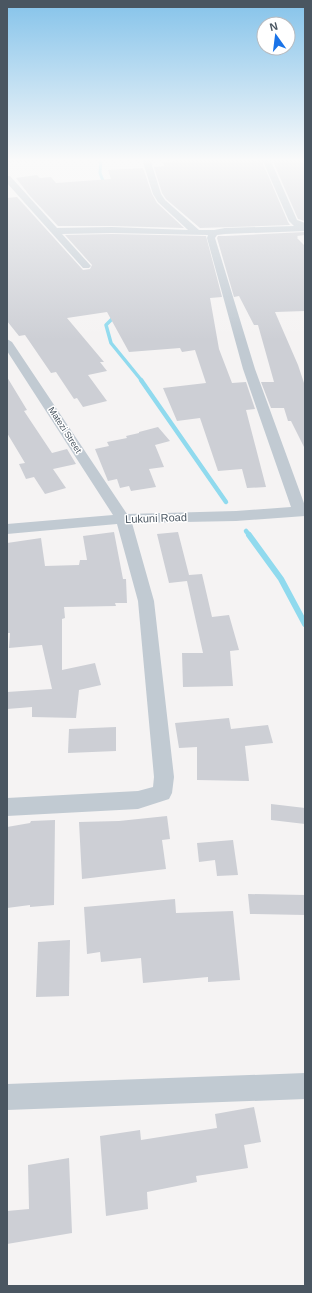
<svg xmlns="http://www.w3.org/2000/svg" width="312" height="1293" font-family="Helvetica,sans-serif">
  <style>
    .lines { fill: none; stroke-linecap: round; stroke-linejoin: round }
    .stream-far3 { stroke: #90daee; stroke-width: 3 }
    .stream-far2 { stroke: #90daee; stroke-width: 3.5 }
    .stream-far1 { stroke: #90daee; stroke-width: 4.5 }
    .stream { stroke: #90daee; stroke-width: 6 }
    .building { fill: #cdcfd5 }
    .minor { fill: #c1cad2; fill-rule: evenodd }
    .labels { text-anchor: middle; stroke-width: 3; stroke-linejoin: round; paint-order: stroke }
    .far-street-label { font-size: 9px; fill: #4a5661; stroke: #fff }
    .street-label { font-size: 11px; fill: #4a5661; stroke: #fff }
  </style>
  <rect width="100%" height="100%" fill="#f5f3f3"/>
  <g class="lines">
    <!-- stream-far3 -->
    <path class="stream-far3" d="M 101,159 L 100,173 L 105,186"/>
    <!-- stream-far2 -->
    <path class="stream-far2" d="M 117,314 L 106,325 L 111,343 L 142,381"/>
    <!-- stream-far1 -->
    <g class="stream-far1">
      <path d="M 141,380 L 226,502"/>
      <path d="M 246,531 L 250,536"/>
    </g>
    <!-- stream -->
    <path class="stream" d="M 249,535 L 281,579 L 305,624"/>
  </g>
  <!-- building -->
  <g class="building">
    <path d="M 203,159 L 261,159 L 288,222 L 290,225 L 200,228 L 166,199 L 162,193 L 154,167 L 165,166 L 162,162 Z"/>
    <path d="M 272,159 L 305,159 L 305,221 L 298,219 Z"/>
    <path d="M 143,168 L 152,194 L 157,203 L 184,228 L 112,226 L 58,226 L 30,196 L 16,178 L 37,175 L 40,178 L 51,177 L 56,183 L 111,179 L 108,170 Z"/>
    <path d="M 17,197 L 83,270 L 90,269 L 92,265 L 65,235 L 112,234 L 206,236 L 222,297 L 210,298 L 219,349 L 232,383 L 246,382 L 255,409 L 246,410 L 266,487 L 247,488 L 242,469 L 218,471 L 200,418 L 177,421 L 163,388 L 206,383 L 195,350 L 182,352 L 180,348 L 129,352 L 107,312 L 67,318 L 104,362 L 100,362 L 107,371 L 88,375 L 107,401 L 83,407 L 77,398 L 74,399 L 56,372 L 51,373 L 25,335 L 19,336 L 7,321 L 7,198 Z"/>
    <path d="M 305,232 L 305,235 L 297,236 L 298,237 L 297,238 L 305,246 L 305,311 L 275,312 L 298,365 L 305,386 L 305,449 L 291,421 L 288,421 L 284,408 L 271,408 L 261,382 L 274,382 L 258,325 L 254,325 L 239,296 L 234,297 L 217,238 L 218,236 L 225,236 Z"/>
    <path d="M 7,377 L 27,410 L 24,411 L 52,453 L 67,449 L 76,464 L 53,469 L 66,488 L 45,494 L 34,477 L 26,479 L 19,464 L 25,463 L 7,433 Z"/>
    <path d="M 158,427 L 170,441 L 155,445 L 164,467 L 149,469 L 156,487 L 131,491 L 129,486 L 120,488 L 117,479 L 108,481 L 95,449 L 109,446 L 107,442 L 127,438 L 126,436 L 139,433 L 139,432 Z"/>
    <path d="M 114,532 L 123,579 L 126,579 L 127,603 L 115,603 L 116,606 L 64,607 L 65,618 L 62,619 L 62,670 L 95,663 L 101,685 L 79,690 L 76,718 L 32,717 L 32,707 L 7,709 L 7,692 L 52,689 L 42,645 L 9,648 L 10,633 L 7,633 L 7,543 L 41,538 L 45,566 L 79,565 L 80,560 L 87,560 L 83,536 Z"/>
    <path d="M 178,532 L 189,575 L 202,574 L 212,617 L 229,615 L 239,650 L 230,651 L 233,686 L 183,687 L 182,653 L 203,653 L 187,581 L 169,583 L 157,534 Z"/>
    <path d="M 229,718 L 231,729 L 268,725 L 273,743 L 245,746 L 249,781 L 197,780 L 197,747 L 179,748 L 175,723 Z"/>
    <path d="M 116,727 L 116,751 L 68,753 L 69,729 Z"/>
    <path d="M 271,804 L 305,808 L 305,824 L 271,820 Z"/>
    <path d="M 167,816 L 170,839 L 162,840 L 166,869 L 82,879 L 79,822 L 119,821 Z"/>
    <path d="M 55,820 L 54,905 L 30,907 L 30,905 L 7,908 L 7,827 L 30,823 L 31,821 Z"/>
    <path d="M 233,840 L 238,875 L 217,876 L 215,860 L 199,862 L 197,843 Z"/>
    <path d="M 248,894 L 305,895 L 305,915 L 250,914 Z"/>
    <path d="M 175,899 L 176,913 L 233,911 L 240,980 L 208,982 L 208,977 L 143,983 L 141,958 L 101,962 L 100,952 L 87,954 L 84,907 Z"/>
    <path d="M 70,940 L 69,996 L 36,997 L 38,942 Z"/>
    <path d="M 254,1107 L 261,1142 L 244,1145 L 248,1168 L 196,1176 L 197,1182 L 147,1192 L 148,1209 L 106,1216 L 100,1136 L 140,1130 L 141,1140 L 217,1128 L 215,1114 Z"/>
    <path d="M 69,1158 L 72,1233 L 7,1244 L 7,1211 L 29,1209 L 28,1165 Z"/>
  </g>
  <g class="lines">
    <!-- minor -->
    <g class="minor">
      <path d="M 7,159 L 59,159 L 55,161 L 7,162 Z"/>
      <path d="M 142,159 L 150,159 L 161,194 L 165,200 L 199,230 L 214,230 L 225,228 L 294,226 L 289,221 L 262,159 L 270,159 L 297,220 L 305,223 L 305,231 L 225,234 L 217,235 L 215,238 L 255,369 L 305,506 L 305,516 L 236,521 L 132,523 L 154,601 L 174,777 L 172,793 L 169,799 L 138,809 L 7,816 L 7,798 L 138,791 L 153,787 L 154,777 L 138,601 L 117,524 L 7,534 L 7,524 L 113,515 L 7,351 L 7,339 L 12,342 L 127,514 L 236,511 L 291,507 L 243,369 L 207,238 L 208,235 L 112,233 L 62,234 L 91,266 L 89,268 L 83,268 L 7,183 L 7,176 L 10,176 L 57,228 L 112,227 L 188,230 L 158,202 L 153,194 Z"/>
      <path d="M 305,1073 L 305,1099 L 7,1110 L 7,1084 Z"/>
    </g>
  </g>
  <!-- sky -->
  <linearGradient id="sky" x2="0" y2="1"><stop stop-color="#85c3ea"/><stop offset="0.47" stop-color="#fafafa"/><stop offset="1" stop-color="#fafafa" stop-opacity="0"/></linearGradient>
  <rect width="312" height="340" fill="url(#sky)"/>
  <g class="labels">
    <!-- far-street labels -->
    <g class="far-street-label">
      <text transform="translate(65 430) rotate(57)" y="3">Matezi Street</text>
    </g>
    <!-- street labels -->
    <g class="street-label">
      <text transform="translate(156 518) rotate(-2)" y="4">Lukuni Road</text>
    </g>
  </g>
  <!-- border -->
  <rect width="312" height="1293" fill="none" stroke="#4a5661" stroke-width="16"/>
  <!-- north arrow -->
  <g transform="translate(276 36) rotate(346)"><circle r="19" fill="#ffffff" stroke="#b7bbc0"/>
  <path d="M0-3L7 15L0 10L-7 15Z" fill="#1a73e8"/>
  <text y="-6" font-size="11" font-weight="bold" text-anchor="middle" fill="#4a5661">N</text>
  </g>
</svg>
